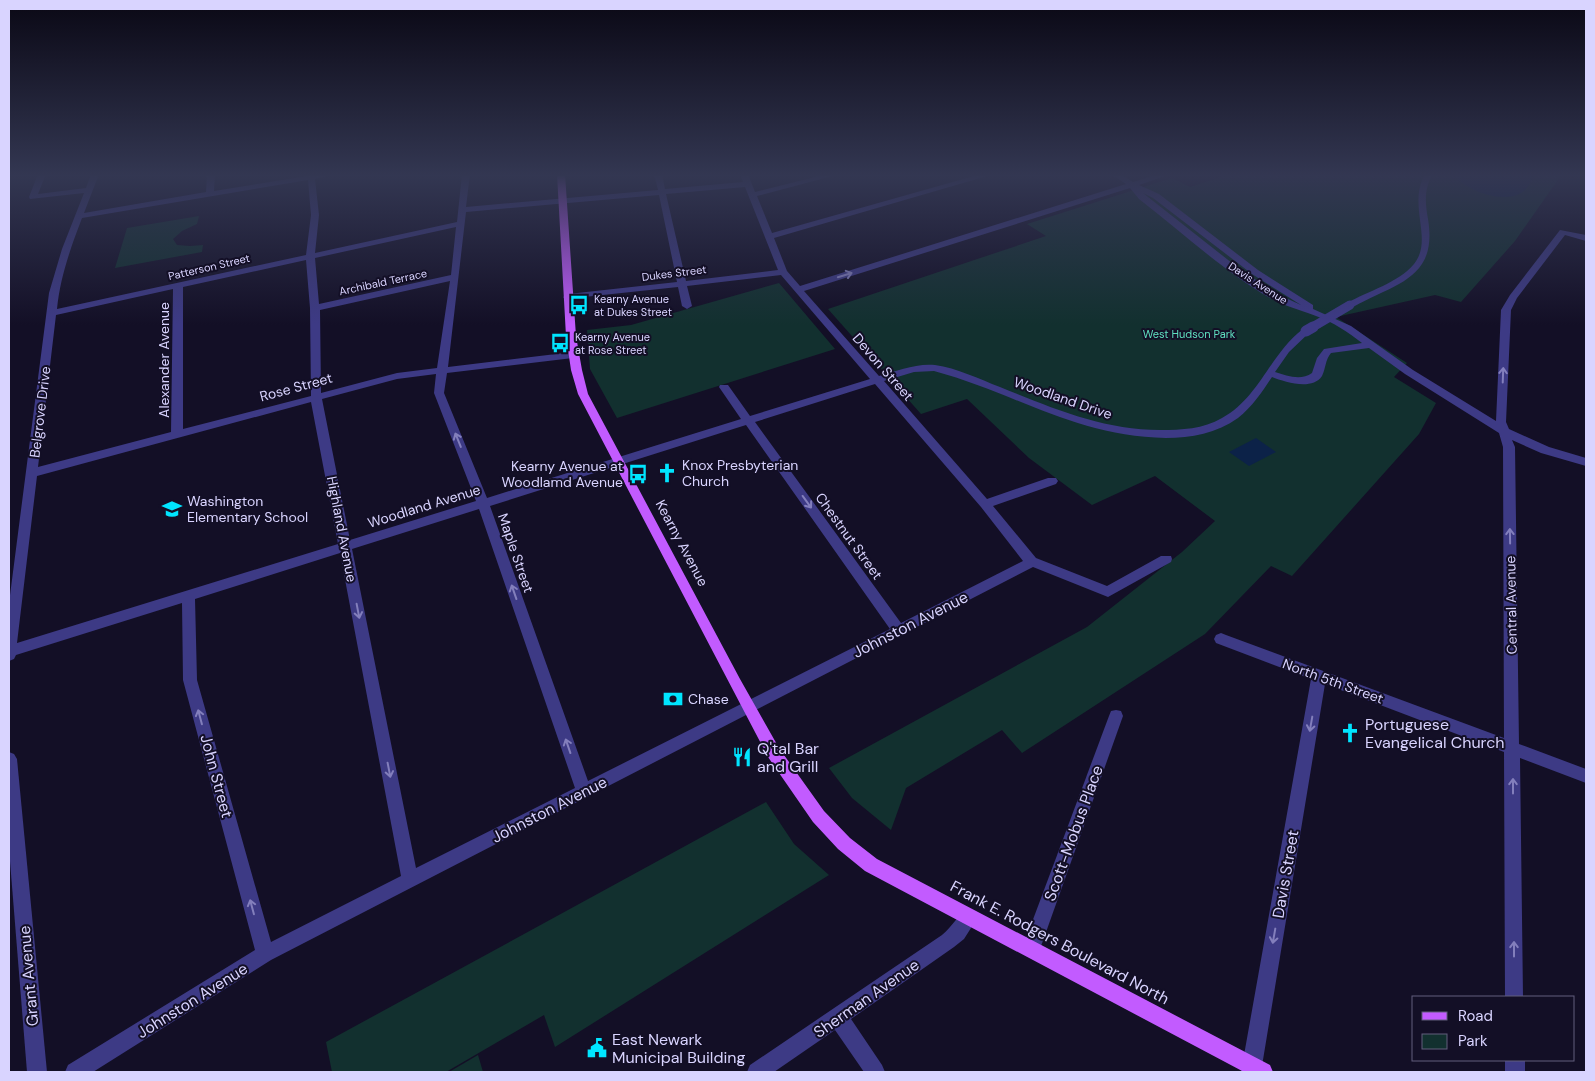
<svg xmlns="http://www.w3.org/2000/svg" width="1595" height="1081" font-family="'DM Sans',sans-serif">
  <style>
    .green { fill: #12302f }
    .water { fill: #0c2248 }
    .lines { fill: none; stroke-linecap: round; stroke-linejoin: round }
    .minor { fill: #3d3a85; fill-rule: evenodd }
    .major { fill: #c25bff; fill-rule: evenodd }
    .minor-bridge-far1 { stroke: #3d3a85; stroke-width: 9 }
    .minor-bridge { stroke: #3d3a85; stroke-width: 11 }
    .oneway { stroke: #837fbc }
    .labels { text-anchor: middle; stroke-width: 4; stroke-linejoin: round; paint-order: stroke }
    .far-street-label { font-size: 11px; fill: #d9d4ff; stroke: #130f26 }
    .far-poi-label { font-size: 11px; fill: #d9d4ff; stroke: #130f26; text-anchor: start }
    .far-park-label { font-size: 11px; fill: #5fe0c0; stroke: #130f26 }
    .street-label { font-size: 14px; fill: #d9d4ff; stroke: #130f26 }
    .poi-label { font-size: 14px; fill: #d9d4ff; stroke: #130f26; text-anchor: start }
    .near-street-label { font-size: 16px; fill: #d9d4ff; stroke: #130f26 }
    .near-poi-label { font-size: 16px; fill: #d9d4ff; stroke: #130f26; text-anchor: start }
  </style>
  <rect width="100%" height="100%" fill="#130f26"/>
  <!-- green -->
  <g class="green">
    <path d="M 1231,174 L 1562,174 L 1515,241 L 1461,302 L 1435,295 L 1336,317 L 1407,363 L 1394,377 L 1436,403 L 1419,434 L 1292,576 L 1271,566 L 1205,634 L 1022,753 L 1002,730 L 906,788 L 891,830 L 852,798 L 829,768 L 1087,627 L 1182,552 L 1215,521 L 1155,476 L 1092,505 L 1029,458 L 967,399 L 921,414 L 828,309 L 1046,236 L 1027,224 L 1172,178 L 1190,187 Z"/>
    <path d="M 199,216 L 197,224 L 182,231 L 173,239 L 177,245 L 190,246 L 203,245 L 202,252 L 115,268 L 127,228 Z"/>
    <path d="M 779,283 L 835,349 L 617,418 L 590,369 L 587,330 L 631,325 Z"/>
    <path d="M 766,802 L 794,844 L 829,875 L 555,1047 L 544,1015 L 446,1072 L 332,1072 L 326,1042 Z"/>
    <path d="M 478,1055 L 483,1072 L 449,1072 Z"/>
  </g>
  <!-- water -->
  <g class="water">
    <path d="M 1453,174 L 1532,174 L 1533,176 C 1524,212 1469,195 1453,174 Z"/>
    <path d="M 1256,438 L 1276,452 L 1249,466 L 1229,452 Z"/>
  </g>
  <g class="lines">
    <!-- minor -->
    <g class="minor">
      <path d="M 38,174 L 46,174 L 38,194 L 86,188 L 91,174 L 99,174 L 84,213 L 206,192 L 207,174 L 215,174 L 214,191 L 307,176 L 307,174 L 335,174 L 315,179 L 319,215 L 315,253 L 457,222 L 462,174 L 470,174 L 466,207 L 658,190 L 654,174 L 662,174 L 665,189 L 743,182 L 740,174 L 748,174 L 755,192 L 827,174 L 840,174 L 757,196 L 772,233 L 981,174 L 994,174 L 774,238 L 787,271 L 800,286 L 1126,184 L 1111,174 L 1120,174 L 1133,182 L 1159,174 L 1171,174 L 1139,185 L 1159,194 L 1258,270 L 1313,305 L 1313,309 L 1351,326 L 1413,370 L 1496,421 L 1501,310 L 1510,295 L 1560,230 L 1586,235 L 1586,241 L 1565,235 L 1517,298 L 1511,310 L 1506,422 L 1509,429 L 1549,447 L 1586,458 L 1586,466 L 1541,453 L 1512,440 L 1515,447 L 1519,744 L 1586,769 L 1586,783 L 1520,758 L 1523,997 L 1505,997 L 1504,752 L 1325,684 L 1261,1072 L 1241,1072 L 1311,679 L 1216,643 L 1214,639 L 1216,635 L 1221,633 L 1226,635 L 1504,738 L 1503,447 L 1499,433 L 1405,374 L 1369,348 L 1331,353 C 1325,360 1326,368 1322,376 C 1312,391 1285,382 1272,377 C 1262,392 1252,407 1238,418 C 1217,433 1191,438 1166,438 C 1076,437 1016,393 934,371 L 914,372 L 884,381 L 987,499 L 1048,478 L 1056,478 L 1058,481 L 1056,484 L 993,506 L 1036,558 L 1107,586 L 1161,556 L 1171,556 L 1172,559 L 1171,562 L 1108,597 L 1033,567 L 271,960 L 93,1072 L 65,1072 L 68,1065 L 255,950 L 183,680 L 182,603 L 16,655 L 14,659 L 9,661 L 9,603 L 49,293 L 62,249 L 84,193 L 30,199 L 29,197 ZM 308,180 L 311,215 L 306,255 L 57,309 C 60,277 71,247 82,218 ZM 745,187 L 778,270 L 686,281 L 666,194 ZM 1130,188 L 1139,199 C 1182,232 1223,271 1270,298 C 1285,306 1300,310 1316,316 C 1333,322 1348,332 1362,343 L 1324,349 L 1317,358 L 1312,373 C 1301,381 1287,376 1275,372 L 1289,352 L 1311,331 L 1306,328 L 1303,329 C 1270,354 1259,398 1222,418 C 1203,429 1182,430 1160,430 C 1103,430 1052,408 1000,387 C 979,379 957,368 935,365 C 916,363 897,371 879,376 L 804,291 ZM 1143,193 L 1153,198 L 1252,274 L 1301,305 L 1275,293 L 1237,267 ZM 659,195 L 677,282 L 568,294 L 563,297 L 565,299 L 678,287 L 682,306 L 687,309 L 692,306 L 687,286 L 781,275 L 870,379 L 750,416 L 728,385 L 720,385 L 719,387 L 741,419 L 487,498 L 444,393 L 447,373 L 573,358 L 578,355 L 573,352 L 448,367 L 466,212 ZM 456,227 L 451,275 L 319,304 L 315,258 ZM 306,260 L 310,308 L 311,396 L 183,429 L 183,287 ZM 450,281 L 437,368 L 397,373 L 321,393 L 320,310 ZM 173,289 L 171,432 L 38,467 L 56,315 ZM 436,374 L 434,393 L 476,501 L 350,540 L 322,399 L 397,379 ZM 875,384 L 981,507 L 1023,561 L 901,623 L 755,422 ZM 311,402 L 338,544 L 17,643 L 37,476 ZM 746,425 L 890,629 L 588,781 L 490,506 ZM 479,509 L 575,788 L 416,868 L 352,549 ZM 340,553 L 401,876 L 271,942 L 197,680 L 195,599 Z"/>
      <path d="M 1425,174 L 1433,174 C 1424,189 1425,202 1428,219 C 1438,279 1396,283 1353,307 L 1347,307 L 1347,303 C 1368,291 1398,283 1414,264 C 1434,239 1407,206 1425,174 Z"/>
      <path d="M 1116,710 L 1121,711 L 1123,716 L 1040,949 L 1037,955 L 1031,958 L 1025,955 L 1022,949 L 1109,716 L 1111,711 Z"/>
      <path d="M 9,752 L 14,754 L 17,759 L 47,1072 L 27,1072 L 9,849 Z"/>
      <path d="M 969,908 L 975,911 L 978,917 L 964,939 L 954,947 L 851,1019 L 882,1065 L 885,1072 L 864,1072 L 835,1030 L 774,1072 L 747,1072 L 750,1065 L 942,935 C 952,927 960,912 969,908 Z"/>
      <rect x="1505" y="1060" width="20" height="12"/>
    </g>
    <!-- major -->
    <path class="major" d="M 557,174 L 565,174 L 576,336 L 582,370 L 588,394 L 740,679 L 779,748 L 824,811 L 850,838 L 877,859 L 1270,1065 L 1273,1072 L 1244,1072 L 865,871 L 838,849 L 813,822 L 768,757 L 578,394 L 571,370 L 566,336 Z"/>
    <!-- minor-bridge-far1 -->
    <path class="minor-bridge-far1" d="M 1311,328 L 1350,305"/>
    <!-- minor-bridge -->
    <path class="minor-bridge" d="M 1306,331 L 1313,327"/>
  </g>
  <!-- one-way arrows -->
  <defs><path id="oneway-shaft" d="M-6 0H5M1.5-3L5.5 0L1.5 3" fill="none" stroke-width="1.6" stroke-linecap="round" stroke-linejoin="round" transform="scale(1.25)"/></defs>
  <g class="oneway">
    <use href="#oneway-shaft" transform="translate(845 275) rotate(-17)"/>
    <use href="#oneway-shaft" transform="translate(1503 375) rotate(-88)"/>
    <use href="#oneway-shaft" transform="translate(458 440) rotate(-112)"/>
    <use href="#oneway-shaft" transform="translate(807 502) rotate(54)"/>
    <use href="#oneway-shaft" transform="translate(1510 536) rotate(-91)"/>
    <use href="#oneway-shaft" transform="translate(514 592) rotate(-109)"/>
    <use href="#oneway-shaft" transform="translate(358 611) rotate(79)"/>
    <use href="#oneway-shaft" transform="translate(200 717) rotate(-105)"/>
    <use href="#oneway-shaft" transform="translate(1311 724) rotate(100)"/>
    <use href="#oneway-shaft" transform="translate(568 746) rotate(-109)"/>
    <use href="#oneway-shaft" transform="translate(389 770) rotate(79)"/>
    <use href="#oneway-shaft" transform="translate(1513 786) rotate(-90)"/>
    <use href="#oneway-shaft" transform="translate(252 907) rotate(-105)"/>
    <use href="#oneway-shaft" transform="translate(1274 936) rotate(100)"/>
    <use href="#oneway-shaft" transform="translate(1514 949) rotate(-90)"/>
  </g>
  <!-- sky -->
  <linearGradient id="sky" x2="0" y2="1"><stop stop-color="#0a0815"/><stop offset="0.54" stop-color="#333752"/><stop offset="1" stop-color="#333752" stop-opacity="0"/></linearGradient>
  <rect width="1595" height="325" fill="url(#sky)"/>
  <!-- icons -->
  <defs>
    <symbol id="bus-bare" viewBox="-9 -9 18 18"><path d="M-5-6H5V4H4V6H2V4H-2V6H-4V4H-5ZM-3.5-4V0h7V-4ZM-3.5 1.2v1.5H-2V1.2ZM2 1.2v1.5H3.5V1.2Z" fill="#00e5ff" stroke="#130f26" stroke-width="2.5" paint-order="stroke"/></symbol>
    <symbol id="church-bare" viewBox="-9 -9 18 18"><path d="M-1.2-6h2.4v3.5h3.3v2.4h-3.3V6h-2.4V-.1h-3.3v-2.4h3.3Z" fill="#00e5ff" stroke="#130f26" stroke-width="2.5" paint-order="stroke"/></symbol>
    <symbol id="school-bare" viewBox="-9 -9 18 18"><path d="M0-5L7-2L0 1L-7-2ZM-4 1L0 2.5L4 1V4Q0 6-4 4Z" fill="#00e5ff" stroke="#130f26" stroke-width="2.5" paint-order="stroke"/></symbol>
    <symbol id="bank-bare" viewBox="-9 -9 18 18"><path d="M-6-4H6V4H-6ZM0-2.3a2.3 2.3 0 1 0 0 4.6a2.3 2.3 0 1 0 0-4.6Z" fill="#00e5ff" stroke="#130f26" stroke-width="2.5" paint-order="stroke"/></symbol>
    <symbol id="restaurant-bare" viewBox="-9 -9 18 18"><path d="M-5-6h1v4h1v-4h1v4h1v-4h1v5L-1.5 .5V6h-2V.5L-5-1ZM5-6V6H3V1.5H1.5Q1.5-4 5-6Z" fill="#00e5ff" stroke="#130f26" stroke-width="2.5" paint-order="stroke"/></symbol>
    <symbol id="civic-bare" viewBox="-9 -9 18 18"><path d="M-.6-6.5H3V-4.5H.6V-3L4-1V1h2V6H-6V1h2V-1L-.6-3ZM-1.2 2.5V6h2.4V2.5Z" fill="#00e5ff" stroke="#130f26" stroke-width="2.5" paint-order="stroke"/></symbol>
  </defs>
  <g fill-rule="evenodd">
    <use href="#bus-bare" x="565" y="291" width="28" height="28"/>
    <use href="#bus-bare" x="546" y="329" width="28" height="28"/>
    <use href="#church-bare" x="653" y="459" width="28" height="28"/>
    <use href="#bus-bare" x="624" y="460" width="28" height="28"/>
    <use href="#school-bare" x="158" y="495" width="28" height="28"/>
    <use href="#bank-bare" x="659" y="685" width="28" height="28"/>
    <use href="#church-bare" x="1336" y="719" width="28" height="28"/>
    <use href="#restaurant-bare" x="728" y="743" width="28" height="28"/>
    <use href="#civic-bare" x="583" y="1034" width="28" height="28"/>
  </g>
  <g class="labels">
    <!-- far-street labels -->
    <g class="far-street-label">
      <text transform="translate(209 267) rotate(-13)" y="4">Patterson Street</text>
      <text transform="translate(674 273) rotate(-7)" y="4">Dukes Street</text>
      <text transform="translate(383 282) rotate(-12)" y="4">Archibald Terrace</text>
      <text transform="translate(1258 283) rotate(33)" y="4">Davis Avenue</text>
    </g>
    <!-- far-poi labels -->
    <g class="far-poi-label">
      <text x="594" y="303">Kearny Avenue<tspan x="594" dy="13">at Dukes Street</tspan></text>
      <text x="575" y="341">Kearny Avenue<tspan x="575" dy="13">at Rose Street</tspan></text>
    </g>
    <!-- far-park labels -->
    <g class="far-park-label">
      <text x="1189" y="338">West Hudson Park</text>
    </g>
    <!-- street labels -->
    <g class="street-label">
      <text transform="translate(164 360) rotate(-90)" y="5">Alexander Avenue</text>
      <text transform="translate(883 367) rotate(49)" y="5">Devon Street</text>
      <text transform="translate(296 387) rotate(-15)" y="5">Rose Street</text>
      <text transform="translate(1063 398) rotate(19)" y="5">Woodland Drive</text>
      <text transform="translate(40 412) rotate(-83)" y="5">Belgrove Drive</text>
      <text transform="translate(424 506) rotate(-17)" y="5">Woodland Avenue</text>
      <text transform="translate(342 529) rotate(79)" y="5">Highland Avenue</text>
      <text transform="translate(849 536) rotate(54)" y="5">Chestnut Street</text>
      <text transform="translate(682 543) rotate(62)" y="5">Kearny Avenue</text>
      <text transform="translate(516 553) rotate(71)" y="5">Maple Street</text>
      <text transform="translate(1511 605) rotate(-91)" y="5">Central Avenue</text>
      <text transform="translate(1333 681) rotate(20)" y="5">North 5th Street</text>
    </g>
    <!-- poi labels -->
    <g class="poi-label">
      <text x="682" y="470">Knox Presbyterian<tspan x="682" dy="16">Church</tspan></text>
      <text x="623" y="471" text-anchor="end">Kearny Avenue at<tspan x="623" dy="16">Woodlamd Avenue</tspan></text>
      <text x="187" y="506">Washington<tspan x="187" dy="16">Elementary School</tspan></text>
      <text x="688" y="704">Chase</text>
    </g>
    <!-- near-street labels -->
    <g class="near-street-label">
      <text transform="translate(910 624) rotate(-27)" y="6">Johnston Avenue</text>
      <text transform="translate(217 776) rotate(75)" y="6">John Street</text>
      <text transform="translate(549 809) rotate(-27)" y="6">Johnston Avenue</text>
      <text transform="translate(1073 833) rotate(-70)" y="6">Scott-Mobus Place</text>
      <text transform="translate(1285 874) rotate(-80)" y="6">Davis Street</text>
      <text transform="translate(1060 942) rotate(28)" y="6">Frank E. Rodgers Boulevard North</text>
      <text transform="translate(28 976) rotate(-95)" y="6">Grant Avenue</text>
      <text transform="translate(866 998) rotate(-35)" y="6">Sherman Avenue</text>
      <text transform="translate(192 1000) rotate(-32)" y="6">Johnston Avenue</text>
    </g>
    <!-- near-poi labels -->
    <g class="near-poi-label">
      <text x="1365" y="730">Portuguese<tspan x="1365" dy="18">Evangelical Church</tspan></text>
      <text x="757" y="754">Q'tal Bar<tspan x="757" dy="18">and Grill</tspan></text>
      <text x="612" y="1045">East Newark<tspan x="612" dy="18">Municipal Building</tspan></text>
    </g>
  </g>
  <!-- border -->
  <rect width="1595" height="1081" fill="none" stroke="#d9d4ff" stroke-width="20"/>
  <!-- legend -->
  <rect x="1412" y="996" width="162" height="65" fill="#130f26" stroke="#625e7d"/>
  <rect x="1422" y="1012" width="25" height="8" fill="#c25bff" stroke="#625e7d"/>
  <text x="1458" y="1021" font-size="15" fill="#d9d4ff">Road</text>
  <rect x="1422" y="1034" width="25" height="15" fill="#12302f" stroke="#625e7d"/>
  <text x="1458" y="1046" font-size="15" fill="#d9d4ff">Park</text>
</svg>
